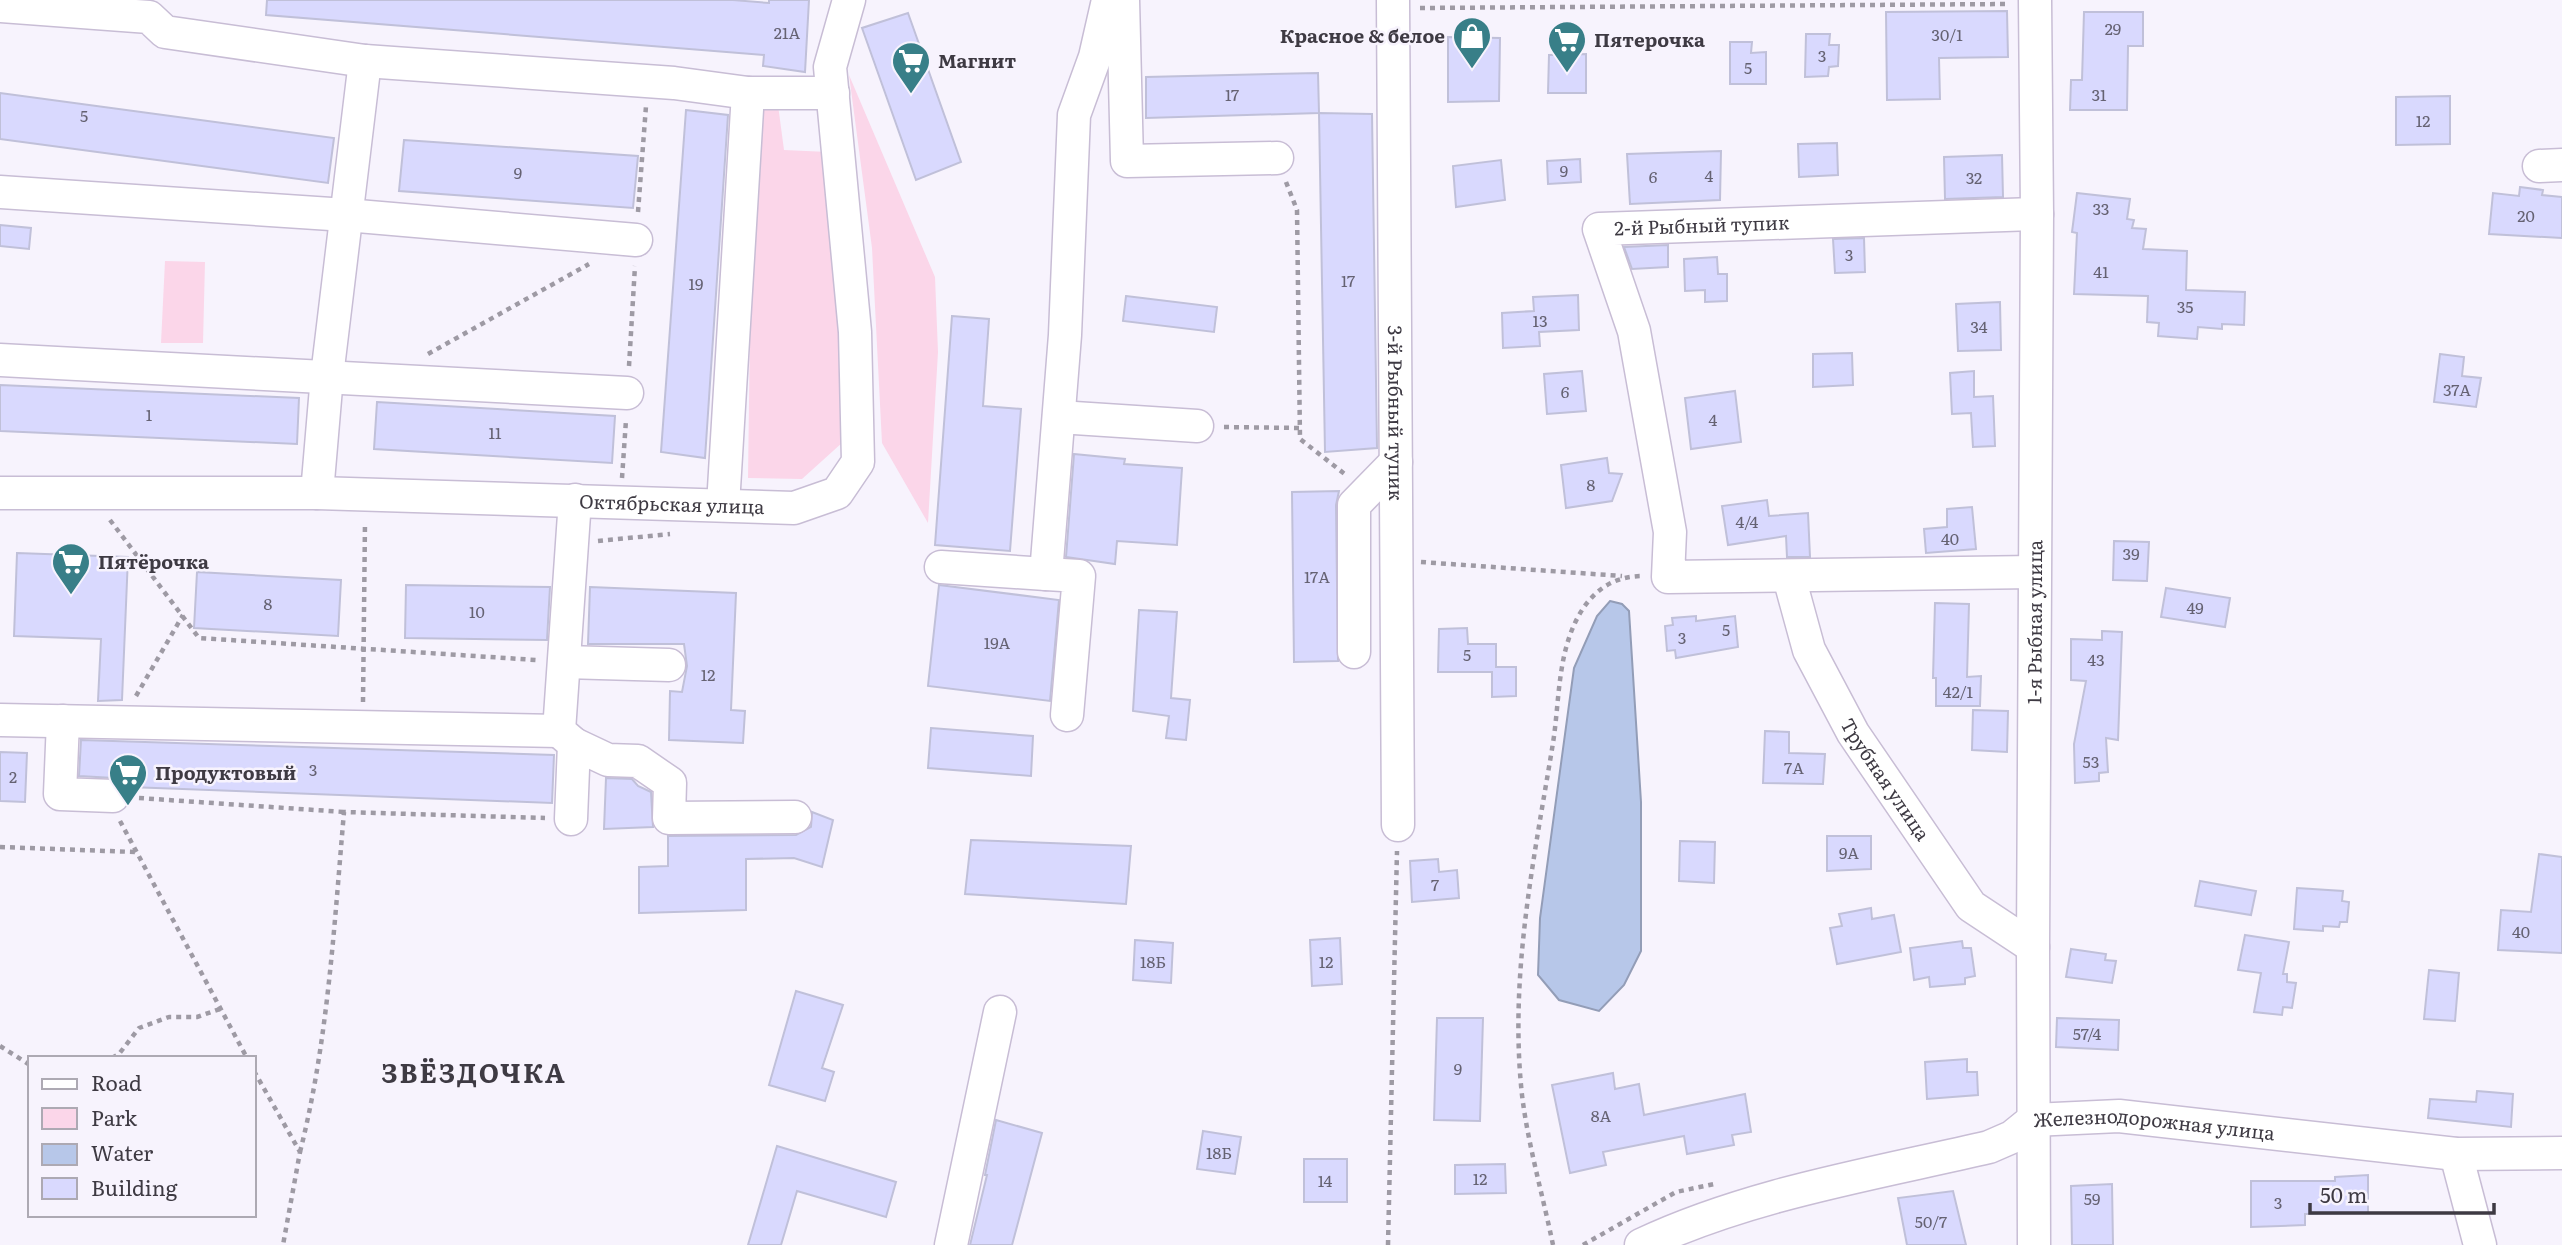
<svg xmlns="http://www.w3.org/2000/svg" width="2562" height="1245" font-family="Literata,serif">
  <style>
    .green { fill: #fbd6e9 }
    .water { fill: #b7c7e9; stroke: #939db7; stroke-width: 2 }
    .building { fill: #d9d9fe; stroke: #c0c0d9; stroke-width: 2 }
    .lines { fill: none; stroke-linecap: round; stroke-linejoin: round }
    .minor-casing { stroke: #c8bdd5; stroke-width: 35 }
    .path { stroke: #9e9aa4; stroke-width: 4.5; stroke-dasharray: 5 5; stroke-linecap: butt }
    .minor { stroke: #fff; stroke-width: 32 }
    .labels { text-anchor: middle; stroke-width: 5; stroke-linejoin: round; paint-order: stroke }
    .number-label { font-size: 16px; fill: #656272 }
    .poi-label { font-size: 19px; font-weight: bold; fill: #3e3a43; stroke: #f7f3fd; text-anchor: start }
    .street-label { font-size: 19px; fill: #3e3a43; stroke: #f7f3fd }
    .district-label { font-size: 26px; font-weight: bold; letter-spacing: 2px; fill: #3e3a43; stroke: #f7f3fd }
  </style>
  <rect width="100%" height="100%" fill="#f7f3fd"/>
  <!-- green -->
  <g class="green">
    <path d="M 849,75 L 935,277 L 938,352 L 928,523 L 882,443 L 872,248 Z"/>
    <path d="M 753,104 L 778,105 L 784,150 L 828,152 L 843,342 L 843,442 L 802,479 L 748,478 Z"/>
    <path d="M 165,261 L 205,262 L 203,343 L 161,343 Z"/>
  </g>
  <!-- water -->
  <path class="water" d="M 1610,601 L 1622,604 L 1629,611 L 1641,802 L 1641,951 L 1624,985 L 1599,1011 L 1559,1000 L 1538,975 L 1540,918 L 1574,668 L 1597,616 Z"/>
  <!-- building -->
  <g class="building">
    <path d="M 267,0 L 733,0 L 769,3 L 769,0 L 809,0 L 805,72 L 763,66 L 764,55 L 266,15 Z"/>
    <path d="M 2007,11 L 2008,57 L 1939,58 L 1940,99 L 1887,100 L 1886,12 Z"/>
    <path d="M 2084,12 L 2143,12 L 2143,46 L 2128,46 L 2127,110 L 2070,110 L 2071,80 L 2082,80 Z"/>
    <path d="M 908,13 L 961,162 L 916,180 L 862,28 Z"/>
    <path d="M 1806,34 L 1830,34 L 1829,45 L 1839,45 L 1838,66 L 1829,67 L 1828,76 L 1805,77 Z"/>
    <path d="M 1448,37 L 1500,38 L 1499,101 L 1448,102 Z"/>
    <path d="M 1730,42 L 1752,42 L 1751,53 L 1766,52 L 1766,84 L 1730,84 Z"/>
    <path d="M 1586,54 L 1586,93 L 1548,93 L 1549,55 Z"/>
    <path d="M 1318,73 L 1319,113 L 1146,118 L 1146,77 Z"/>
    <path d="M 0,93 L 334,138 L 328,183 L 0,139 Z"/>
    <path d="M 2450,96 L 2450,144 L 2396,145 L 2396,97 Z"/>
    <path d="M 686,110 L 728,115 L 705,458 L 661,452 Z"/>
    <path d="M 1319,113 L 1372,114 L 1377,448 L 1325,452 Z"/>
    <path d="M 404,140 L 638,156 L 633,208 L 399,191 Z"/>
    <path d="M 1837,143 L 1838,175 L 1799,177 L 1798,144 Z"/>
    <path d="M 1721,151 L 1720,200 L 1630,204 L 1627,154 Z"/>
    <path d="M 2002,155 L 2003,197 L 1945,199 L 1944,157 Z"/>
    <path d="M 1580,159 L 1581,182 L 1548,184 L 1547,161 Z"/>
    <path d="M 1501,160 L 1505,200 L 1456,207 L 1453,166 Z"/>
    <path d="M 2520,187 L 2543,190 L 2542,195 L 2562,197 L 2562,238 L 2489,234 L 2493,193 L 2519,196 Z"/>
    <path d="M 2077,193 L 2130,199 L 2127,219 L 2134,220 L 2132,228 L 2146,229 L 2143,249 L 2187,251 L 2186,290 L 2245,292 L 2244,325 L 2222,324 L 2222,329 L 2198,327 L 2197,339 L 2158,336 L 2159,323 L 2147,322 L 2148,296 L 2074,294 L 2077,233 L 2072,232 Z"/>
    <path d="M 0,225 L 31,228 L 29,249 L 0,246 Z"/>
    <path d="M 1864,238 L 1865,272 L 1835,273 L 1833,239 Z"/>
    <path d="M 1668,245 L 1668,267 L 1632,269 L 1624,247 Z"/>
    <path d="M 1717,257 L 1718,274 L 1727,274 L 1727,301 L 1705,302 L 1705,290 L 1685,291 L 1684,259 Z"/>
    <path d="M 1578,295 L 1579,330 L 1539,332 L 1540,346 L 1503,348 L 1502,313 L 1534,311 L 1533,297 Z"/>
    <path d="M 1126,296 L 1217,307 L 1214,332 L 1123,321 Z"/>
    <path d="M 2000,302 L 2001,350 L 1958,351 L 1956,304 Z"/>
    <path d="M 952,316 L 989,319 L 983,406 L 1021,409 L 1010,551 L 935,545 Z"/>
    <path d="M 1852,353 L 1853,385 L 1813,387 L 1813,354 Z"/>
    <path d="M 2440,354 L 2464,357 L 2462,376 L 2481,378 L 2476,407 L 2434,402 Z"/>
    <path d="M 1582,371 L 1586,411 L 1547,414 L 1544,374 Z"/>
    <path d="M 1974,371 L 1974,397 L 1993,396 L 1995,446 L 1973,447 L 1971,413 L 1952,414 L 1950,373 Z"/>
    <path d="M 0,385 L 299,398 L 297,444 L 0,431 Z"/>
    <path d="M 1735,391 L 1741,442 L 1691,449 L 1685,398 Z"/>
    <path d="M 377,402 L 615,416 L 612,463 L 374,449 Z"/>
    <path d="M 1074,454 L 1125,459 L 1124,464 L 1182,468 L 1177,545 L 1117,541 L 1115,564 L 1066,557 Z"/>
    <path d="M 1607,458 L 1609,473 L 1622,474 L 1612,501 L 1566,508 L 1561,465 Z"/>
    <path d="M 1339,491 L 1336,505 L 1338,661 L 1294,662 L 1292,492 Z"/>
    <path d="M 1767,500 L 1769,516 L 1808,513 L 1810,557 L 1787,557 L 1786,536 L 1728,545 L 1722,506 Z"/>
    <path d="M 1972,507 L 1976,549 L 1926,553 L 1924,529 L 1947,527 L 1947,509 Z"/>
    <path d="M 2114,541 L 2149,542 L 2147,581 L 2113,580 Z"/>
    <path d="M 17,553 L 128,557 L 122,700 L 98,701 L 101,639 L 14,636 Z"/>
    <path d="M 197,572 L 341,580 L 338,636 L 194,628 Z"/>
    <path d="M 406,585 L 550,587 L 547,640 L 405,638 Z"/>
    <path d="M 939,585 L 1059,600 L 1050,701 L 928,686 Z"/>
    <path d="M 590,587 L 736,593 L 731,710 L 745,711 L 743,743 L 669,740 L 670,691 L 682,692 L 687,666 L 684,644 L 588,644 Z"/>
    <path d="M 2166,588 L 2230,598 L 2225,627 L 2161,617 Z"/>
    <path d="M 1935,603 L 1969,604 L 1967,677 L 1981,676 L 1980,706 L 1936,706 L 1936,678 L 1933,678 Z"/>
    <path d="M 1139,610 L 1177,612 L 1171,698 L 1190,700 L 1186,740 L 1166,738 L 1169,716 L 1133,711 Z"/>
    <path d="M 1696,616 L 1696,621 L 1735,616 L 1738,647 L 1676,658 L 1675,650 L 1667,651 L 1665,626 L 1673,625 L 1672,618 Z"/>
    <path d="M 1467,628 L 1468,644 L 1496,644 L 1496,667 L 1516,667 L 1516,696 L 1492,697 L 1492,672 L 1438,672 L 1439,629 Z"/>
    <path d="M 2102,631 L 2122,632 L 2118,740 L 2106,738 L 2108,772 L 2099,773 L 2099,781 L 2075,783 L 2074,744 L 2086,681 L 2071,680 L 2071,639 L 2102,640 Z"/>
    <path d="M 1973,710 L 2008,711 L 2007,752 L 1972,750 Z"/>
    <path d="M 931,728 L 1033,736 L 1031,776 L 928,768 Z"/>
    <path d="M 1765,731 L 1789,732 L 1789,753 L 1825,754 L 1823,784 L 1763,783 Z"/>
    <path d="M 81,740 L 554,755 L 552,803 L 129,787 L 114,778 L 79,776 Z"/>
    <path d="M 0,752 L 27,753 L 25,802 L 0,801 Z"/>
    <path d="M 606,778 L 632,779 L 638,786 L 651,792 L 653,827 L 604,829 Z"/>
    <path d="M 812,812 L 833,820 L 822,867 L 794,858 L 746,859 L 746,910 L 639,913 L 639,867 L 668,866 L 668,836 L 796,835 L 811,827 Z"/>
    <path d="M 1827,836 L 1871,836 L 1871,869 L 1827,871 Z"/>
    <path d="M 971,840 L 1131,846 L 1126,904 L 965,894 Z"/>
    <path d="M 1680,841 L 1715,842 L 1714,883 L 1679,881 Z"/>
    <path d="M 2539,854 L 2562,857 L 2562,953 L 2498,950 L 2501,910 L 2531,912 Z"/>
    <path d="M 1438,859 L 1439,872 L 1457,870 L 1459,898 L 1412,902 L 1410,861 Z"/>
    <path d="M 2200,881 L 2256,891 L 2251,915 L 2195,906 Z"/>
    <path d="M 2297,888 L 2343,891 L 2342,901 L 2349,902 L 2347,922 L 2340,922 L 2339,927 L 2323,926 L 2323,931 L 2294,929 Z"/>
    <path d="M 1871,908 L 1872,919 L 1894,915 L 1901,952 L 1837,964 L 1830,928 L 1842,926 L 1839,914 Z"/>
    <path d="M 2245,935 L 2289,942 L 2283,974 L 2287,974 L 2287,982 L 2296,983 L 2292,1008 L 2283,1007 L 2282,1015 L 2254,1012 L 2261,973 L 2238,970 Z"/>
    <path d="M 1340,938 L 1342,984 L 1312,986 L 1310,940 Z"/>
    <path d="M 1135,940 L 1173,943 L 1171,983 L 1133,980 Z"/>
    <path d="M 1962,941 L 1963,948 L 1971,948 L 1975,976 L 1965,978 L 1965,984 L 1930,987 L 1929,977 L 1914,980 L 1910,948 Z"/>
    <path d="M 2071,949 L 2106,954 L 2105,960 L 2116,961 L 2112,983 L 2066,977 Z"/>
    <path d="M 2429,970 L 2459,973 L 2455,1021 L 2424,1019 Z"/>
    <path d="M 796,991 L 843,1005 L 822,1068 L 834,1072 L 825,1101 L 769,1085 Z"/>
    <path d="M 1437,1018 L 1483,1018 L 1480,1121 L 1434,1120 Z"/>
    <path d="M 2057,1018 L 2119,1020 L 2118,1050 L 2056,1047 Z"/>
    <path d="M 1967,1059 L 1967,1072 L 1977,1072 L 1978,1095 L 1927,1099 L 1925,1062 Z"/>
    <path d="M 1613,1073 L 1615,1089 L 1639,1084 L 1644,1115 L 1745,1094 L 1751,1132 L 1732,1135 L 1734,1145 L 1687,1154 L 1684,1136 L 1603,1152 L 1606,1165 L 1570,1173 L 1552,1085 Z"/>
    <path d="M 2477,1091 L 2513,1094 L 2511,1127 L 2428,1118 L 2430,1099 L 2476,1102 Z"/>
    <path d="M 996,1120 L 1042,1133 L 1012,1245 L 970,1245 L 987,1175 L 985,1175 Z"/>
    <path d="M 1203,1131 L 1241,1137 L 1235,1174 L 1197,1169 Z"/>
    <path d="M 777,1146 L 896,1182 L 886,1217 L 797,1191 L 781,1245 L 748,1245 Z"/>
    <rect x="1304" y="1159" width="43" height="43"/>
    <path d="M 1505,1164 L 1506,1193 L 1455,1194 L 1455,1165 Z"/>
    <path d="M 2368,1175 L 2368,1213 L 2305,1214 L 2305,1225 L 2251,1227 L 2251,1181 L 2335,1181 L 2335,1177 Z"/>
    <path d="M 2112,1184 L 2113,1245 L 2072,1245 L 2071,1186 Z"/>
    <path d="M 1953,1191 L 1966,1245 L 1907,1245 L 1898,1198 Z"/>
  </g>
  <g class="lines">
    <defs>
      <g id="minor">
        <path d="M 1123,0 L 1127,161 L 1277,158"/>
        <path id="s1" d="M 1393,0 L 1398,825"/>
        <path d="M 0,6 L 149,17 L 165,32 L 365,61 L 674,83 L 748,93 L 833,93"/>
        <path d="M 2539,166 L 2562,165"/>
        <path d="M 0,192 L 346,215 L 636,240"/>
        <path d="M 0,360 L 627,393"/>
        <path d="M 1059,417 L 1197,426"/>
        <path id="s2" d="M 0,493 L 317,493 L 794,508 L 837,493 L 858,462 L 855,332 L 830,67 L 849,0"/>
        <path d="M 317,493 L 327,376 L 365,61"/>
        <path d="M 723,505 L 748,93"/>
        <path d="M 941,567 L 1046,574 L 1065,335 L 1074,115 L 1095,57 L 1108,0"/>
        <path id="s3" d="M 2034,572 L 1668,577 L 1670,532 L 1634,331 L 1599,229 L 2037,214"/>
        <path d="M 1046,574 L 1079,576 L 1067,715"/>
        <path id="s4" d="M 1789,577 L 1809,650 L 1853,733 L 1971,906 L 2033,947"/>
        <path d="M 1354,652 L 1354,505 L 1396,462"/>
        <path d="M 565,662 L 669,665"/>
        <path d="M 0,720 L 559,731"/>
        <path d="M 63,721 L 60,794 L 113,796"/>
        <path d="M 574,744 L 608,760 L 638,761 L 670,783 L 669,818 L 795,817"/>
        <path d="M 571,819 L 574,744 L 559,731 L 575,500"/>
        <path d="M 2456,1154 L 2480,1245"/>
        <path d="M 951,1245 L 1000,1012"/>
        <path id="s5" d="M 1641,1245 C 1749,1194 1873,1174 1989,1147 L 2012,1137 L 2033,1120 L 2119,1116 L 2456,1154 L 2562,1153"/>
        <path id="s6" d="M 2034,1245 L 2033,947 L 2037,214 L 2035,0"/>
      </g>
    </defs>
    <!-- minor casing -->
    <use href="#minor" class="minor-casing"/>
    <!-- path -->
    <g class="path">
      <path d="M 1420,8 L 2010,4"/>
      <path d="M 1286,182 L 1297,210 L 1300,439 L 1346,475"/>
      <path d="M 638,212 L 646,106"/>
      <path d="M 428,354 L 589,264"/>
      <path d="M 629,366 L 635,266"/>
      <path d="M 1224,427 L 1300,428"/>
      <path d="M 622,478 L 626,420"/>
      <path d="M 110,520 L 199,638 L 536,660"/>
      <path d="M 598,541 L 670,534"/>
      <path d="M 1421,562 L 1622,576"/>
      <path d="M 136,696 L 183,615"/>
      <path d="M 363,702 L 365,522"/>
      <path d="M 139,798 L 344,812"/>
      <path d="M 120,821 L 247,1058"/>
      <path d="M 0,847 L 135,852"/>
      <path d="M 0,1046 L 30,1065"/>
      <path d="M 112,1058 L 119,1054 L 139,1028 L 169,1017 L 197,1017 L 220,1009"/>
      <path d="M 254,1071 L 300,1152 L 283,1245"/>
      <path d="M 300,1152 C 328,1041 334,927 344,812 L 545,818"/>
      <path d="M 1388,1245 L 1397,851"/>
      <path d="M 1553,1245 C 1543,1196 1528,1145 1522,1095 C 1509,976 1534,859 1553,743 C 1560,698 1557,650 1582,610 C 1597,587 1617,576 1643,576"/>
      <path d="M 1583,1245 L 1676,1192 L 1714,1184"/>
    </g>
    <!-- minor -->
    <use href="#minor" class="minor"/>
  </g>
  <!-- icons -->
  <defs>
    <symbol id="shop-pin" viewBox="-11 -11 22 30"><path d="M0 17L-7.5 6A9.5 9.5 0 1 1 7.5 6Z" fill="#387f88" stroke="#f7f3fd"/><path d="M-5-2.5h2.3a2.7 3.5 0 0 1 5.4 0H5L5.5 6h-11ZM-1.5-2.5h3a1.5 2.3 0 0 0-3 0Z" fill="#fff"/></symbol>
    <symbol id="supermarket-pin" viewBox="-11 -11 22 30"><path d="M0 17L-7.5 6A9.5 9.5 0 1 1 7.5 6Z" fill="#387f88" stroke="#f7f3fd"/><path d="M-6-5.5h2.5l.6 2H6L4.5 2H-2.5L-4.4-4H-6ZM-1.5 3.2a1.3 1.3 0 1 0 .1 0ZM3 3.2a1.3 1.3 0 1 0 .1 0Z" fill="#fff"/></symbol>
  </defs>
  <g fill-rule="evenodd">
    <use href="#shop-pin" x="1450" y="14" width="44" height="60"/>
    <use href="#supermarket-pin" x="1545" y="18" width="44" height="60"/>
    <use href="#supermarket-pin" x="889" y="39" width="44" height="60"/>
    <use href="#supermarket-pin" x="49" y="540" width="44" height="60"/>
    <use href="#supermarket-pin" x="106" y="751" width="44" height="60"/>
  </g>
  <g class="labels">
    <!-- number labels -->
    <g class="number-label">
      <text x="2113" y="35">29</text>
      <text x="787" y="39">21А</text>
      <text x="1947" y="41">30/1</text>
      <text x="1822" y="62">3</text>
      <text x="1748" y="74">5</text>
      <text x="1232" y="101">17</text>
      <text x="2099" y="101">31</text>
      <text x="84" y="122">5</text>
      <text x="2423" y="127">12</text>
      <text x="1564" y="177">9</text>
      <text x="518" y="179">9</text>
      <text x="1709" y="182">4</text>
      <text x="1653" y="183">6</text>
      <text x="1974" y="184">32</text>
      <text x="2101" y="215">33</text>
      <text x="2526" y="222">20</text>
      <text x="1849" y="261">3</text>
      <text x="2101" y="278">41</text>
      <text x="1348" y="287">17</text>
      <text x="696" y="290">19</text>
      <text x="2185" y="313">35</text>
      <text x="1540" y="327">13</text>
      <text x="1979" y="333">34</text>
      <text x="2457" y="396">37А</text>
      <text x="1565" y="398">6</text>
      <text x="149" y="421">1</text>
      <text x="1713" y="426">4</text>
      <text x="495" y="439">11</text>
      <text x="1591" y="491">8</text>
      <text x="1747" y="528">4/4</text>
      <text x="1950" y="545">40</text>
      <text x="2131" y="560">39</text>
      <text x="1317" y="583">17А</text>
      <text x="268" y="610">8</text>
      <text x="2195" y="614">49</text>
      <text x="477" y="618">10</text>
      <text x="1726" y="636">5</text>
      <text x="1682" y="644">3</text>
      <text x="997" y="649">19А</text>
      <text x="1467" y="661">5</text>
      <text x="2096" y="666">43</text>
      <text x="708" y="681">12</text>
      <text x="1958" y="698">42/1</text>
      <text x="2091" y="768">53</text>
      <text x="1794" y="774">7А</text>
      <text x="313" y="776">3</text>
      <text x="13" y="783">2</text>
      <text x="1849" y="859">9А</text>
      <text x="1435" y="891">7</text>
      <text x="2521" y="938">40</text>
      <text x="1153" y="968">18Б</text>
      <text x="1326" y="968">12</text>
      <text x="2087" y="1040">57/4</text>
      <text x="1458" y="1075">9</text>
      <text x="1601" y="1122">8А</text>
      <text x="1219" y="1159">18Б</text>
      <text x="1480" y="1185">12</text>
      <text x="1325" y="1187">14</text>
      <text x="2092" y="1205">59</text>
      <text x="2278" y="1209">3</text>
      <text x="1931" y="1228">50/7</text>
    </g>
    <!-- poi labels -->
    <g class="poi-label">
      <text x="1445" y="43" text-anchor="end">Красное &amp; белое</text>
      <text x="1594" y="47">Пятерочка</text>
      <text x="938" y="68">Магнит</text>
      <text x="98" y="569">Пятёрочка</text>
      <text x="155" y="780">Продуктовый</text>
    </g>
    <!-- street labels -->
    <g class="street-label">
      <text dy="7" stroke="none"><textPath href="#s3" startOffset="826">2-й Рыбный тупик</textPath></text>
      <text dy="7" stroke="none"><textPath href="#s1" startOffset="413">3-й Рыбный тупик</textPath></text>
      <text dy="7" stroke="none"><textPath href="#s2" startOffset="672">Октябрьская улица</textPath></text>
      <text dy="7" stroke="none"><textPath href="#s6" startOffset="623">1-я Рыбная улица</textPath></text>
      <text dy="7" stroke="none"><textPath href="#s4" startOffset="226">Трубная улица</textPath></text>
      <text dy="7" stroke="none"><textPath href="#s5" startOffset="536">Железнодорожная улица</textPath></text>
    </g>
    <!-- district labels -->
    <g class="district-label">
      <text x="474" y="1083">ЗВЁЗДОЧКА</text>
    </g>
  </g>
  <!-- legend -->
  <rect x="28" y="1056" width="228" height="161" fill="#f7f3fd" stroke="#ada9b3" stroke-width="2"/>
  <rect x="42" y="1079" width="35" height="10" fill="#ffffff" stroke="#ada9b3" stroke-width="2"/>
  <text x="91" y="1091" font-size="21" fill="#3e3a43">Road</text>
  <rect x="42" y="1108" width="35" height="21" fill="#fbd6e9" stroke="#ada9b3" stroke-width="2"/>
  <text x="91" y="1126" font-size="21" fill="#3e3a43">Park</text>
  <rect x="42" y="1144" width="35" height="21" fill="#b7c7e9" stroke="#ada9b3" stroke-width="2"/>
  <text x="91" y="1161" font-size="21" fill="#3e3a43">Water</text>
  <rect x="42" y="1178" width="35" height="21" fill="#d9d9fe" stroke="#ada9b3" stroke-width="2"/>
  <text x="91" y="1196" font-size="21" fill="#3e3a43">Building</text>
  <!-- scale -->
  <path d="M2310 1203v10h184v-10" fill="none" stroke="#3e3a43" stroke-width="3.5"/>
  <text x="2320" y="1203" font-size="21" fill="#3e3a43" stroke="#f7f3fd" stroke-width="5" paint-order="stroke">50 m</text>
</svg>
